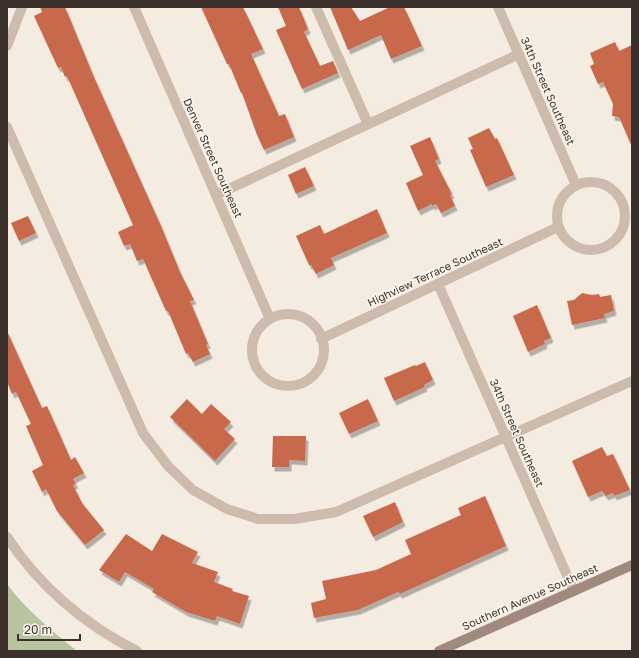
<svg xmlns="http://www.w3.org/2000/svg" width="639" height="658" font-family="'Golos Text',sans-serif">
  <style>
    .green { fill: #b8c4a0 }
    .building { fill: #c8694b; filter: url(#shadow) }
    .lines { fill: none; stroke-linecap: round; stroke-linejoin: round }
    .service { stroke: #cdbbac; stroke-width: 10 }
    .minor { stroke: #cdbbac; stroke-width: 10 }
    .secondary { stroke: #a18a7d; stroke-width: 10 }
    .labels { text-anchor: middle; stroke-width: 3; stroke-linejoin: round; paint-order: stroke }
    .street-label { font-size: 11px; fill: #3b302b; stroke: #fbf5ee }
  </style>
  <defs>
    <filter id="shadow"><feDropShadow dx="2.5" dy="4.5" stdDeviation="0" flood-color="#0004"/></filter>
  </defs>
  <rect width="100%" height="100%" fill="#f4ebe1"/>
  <!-- green -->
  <path class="green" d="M 7,584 C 26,610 52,631 77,651 L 7,651 Z"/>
  <!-- building -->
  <g class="building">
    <path d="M 40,7 L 65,7 L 93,75 L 161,226 L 180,272 L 194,300 L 190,301 L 208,344 L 206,345 L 210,354 L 193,362 L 188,353 L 186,354 L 168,311 L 166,311 L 143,259 L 137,261 L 130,244 L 124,246 L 118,232 L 133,225 L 67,76 L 65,77 L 61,67 L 58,68 L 34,16 L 42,12 Z"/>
    <path d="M 201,7 L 243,7 L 263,49 L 251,54 L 279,116 L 285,114 L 294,137 L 264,150 L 257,135 L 242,93 L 241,93 L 229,64 L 227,64 Z"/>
    <path d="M 278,7 L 299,7 L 308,29 L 304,32 L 320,66 L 333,61 L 338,73 L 302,89 L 276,30 L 286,26 Z"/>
    <path d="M 330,7 L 351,7 L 360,21 L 390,7 L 404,7 L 422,46 L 391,59 L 381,35 L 348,50 Z"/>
    <path d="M 615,42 L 619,51 L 632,45 L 632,147 L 619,117 L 612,116 L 613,104 L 603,82 L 598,84 L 590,66 L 594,64 L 590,53 Z"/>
    <path d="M 489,128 L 495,139 L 497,138 L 514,175 L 486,187 L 470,150 L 473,149 L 468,138 Z"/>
    <path d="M 430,137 L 439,159 L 435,161 L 452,194 L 450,195 L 455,206 L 441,213 L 436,204 L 432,206 L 432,204 L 418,211 L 406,183 L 423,175 L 410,146 Z"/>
    <path d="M 305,167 L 314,186 L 296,194 L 288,175 Z"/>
    <path d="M 377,209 L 387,233 L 331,258 L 334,265 L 316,274 L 311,265 L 309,265 L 296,236 L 320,225 L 324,234 Z"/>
    <path d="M 28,216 L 36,233 L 19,241 L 11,223 Z"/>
    <path d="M 582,293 L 592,295 L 599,294 L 600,297 L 611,295 L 614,311 L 604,314 L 605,318 L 572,325 L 567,301 L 574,300 Z"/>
    <path d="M 537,305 L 551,338 L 544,341 L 545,344 L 528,352 L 513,316 Z"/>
    <path d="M 7,331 L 42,408 L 47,406 L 71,460 L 75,457 L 84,473 L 73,479 L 76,484 L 73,485 L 82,503 L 104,530 L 85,545 L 57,511 L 46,489 L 42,492 L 32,471 L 43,465 L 26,426 L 31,424 L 16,392 L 12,394 L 7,382 Z"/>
    <path d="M 425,362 L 433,380 L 424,385 L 425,387 L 394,401 L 384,378 L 415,365 L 416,366 Z"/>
    <path d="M 187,399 L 202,414 L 211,404 L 231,422 L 224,429 L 235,439 L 215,461 L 170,417 Z"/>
    <path d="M 368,399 L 378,421 L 349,434 L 339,413 Z"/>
    <path d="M 273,436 L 306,436 L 305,461 L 289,460 L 289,467 L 272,467 Z"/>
    <path d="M 602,447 L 607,456 L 613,454 L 630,490 L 614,496 L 613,493 L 606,496 L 602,491 L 588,497 L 572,461 Z"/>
    <path d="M 485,496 L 506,546 L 400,594 L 398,592 L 358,610 L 314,618 L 311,603 L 326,599 L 322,581 L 376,570 L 411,554 L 405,540 L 461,515 L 458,508 Z"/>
    <path d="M 395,502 L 403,522 L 373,537 L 363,516 Z"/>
    <path d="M 126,534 L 152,551 L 162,534 L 198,552 L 192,563 L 218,572 L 214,582 L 233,589 L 232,591 L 249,596 L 240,624 L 217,616 L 215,621 L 186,612 L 152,592 L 154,589 L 125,572 L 119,582 L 99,570 Z"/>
  </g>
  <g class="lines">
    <!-- service -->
    <g class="service">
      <path d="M 316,7 L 368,124"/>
      <path d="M 7,46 L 22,7"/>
      <path d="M 7,127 L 143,433 L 168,466 L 193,490 L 227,509 L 258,519 L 294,519 L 336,512 L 632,381"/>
      <path d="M 216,195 L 519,54"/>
    </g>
    <!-- minor -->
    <g class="minor">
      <path d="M 134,7 L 270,319"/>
      <path d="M 498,7 L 576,185"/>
      <circle cx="591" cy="216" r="34"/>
      <path d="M 438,284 L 574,591"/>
      <circle cx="288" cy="350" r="36"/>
      <path d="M 321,339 L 558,227"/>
      <path d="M 7,537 C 39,586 85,625 137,651"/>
    </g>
    <!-- secondary -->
    <path class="secondary" d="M 439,651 L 632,565"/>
  </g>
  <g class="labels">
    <!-- street labels -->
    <g class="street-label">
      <text transform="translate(548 91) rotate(66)" y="4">34th Street Southeast</text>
      <text transform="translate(213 158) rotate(66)" y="4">Denver Street Southeast</text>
      <text transform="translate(435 272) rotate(-25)" y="4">Highview Terrace Southeast</text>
      <text transform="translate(517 433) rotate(66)" y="4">34th Street Southeast</text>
      <text transform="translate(530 597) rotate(-24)" y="4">Southern Avenue Southeast</text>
    </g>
  </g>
  <!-- border -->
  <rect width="639" height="658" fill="none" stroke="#3b302b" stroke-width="16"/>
  <!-- scale -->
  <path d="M18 634v6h62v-6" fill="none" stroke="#3b302b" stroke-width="2"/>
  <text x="24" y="634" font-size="12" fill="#3b302b" stroke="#fbf5ee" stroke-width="3" paint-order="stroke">20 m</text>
</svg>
